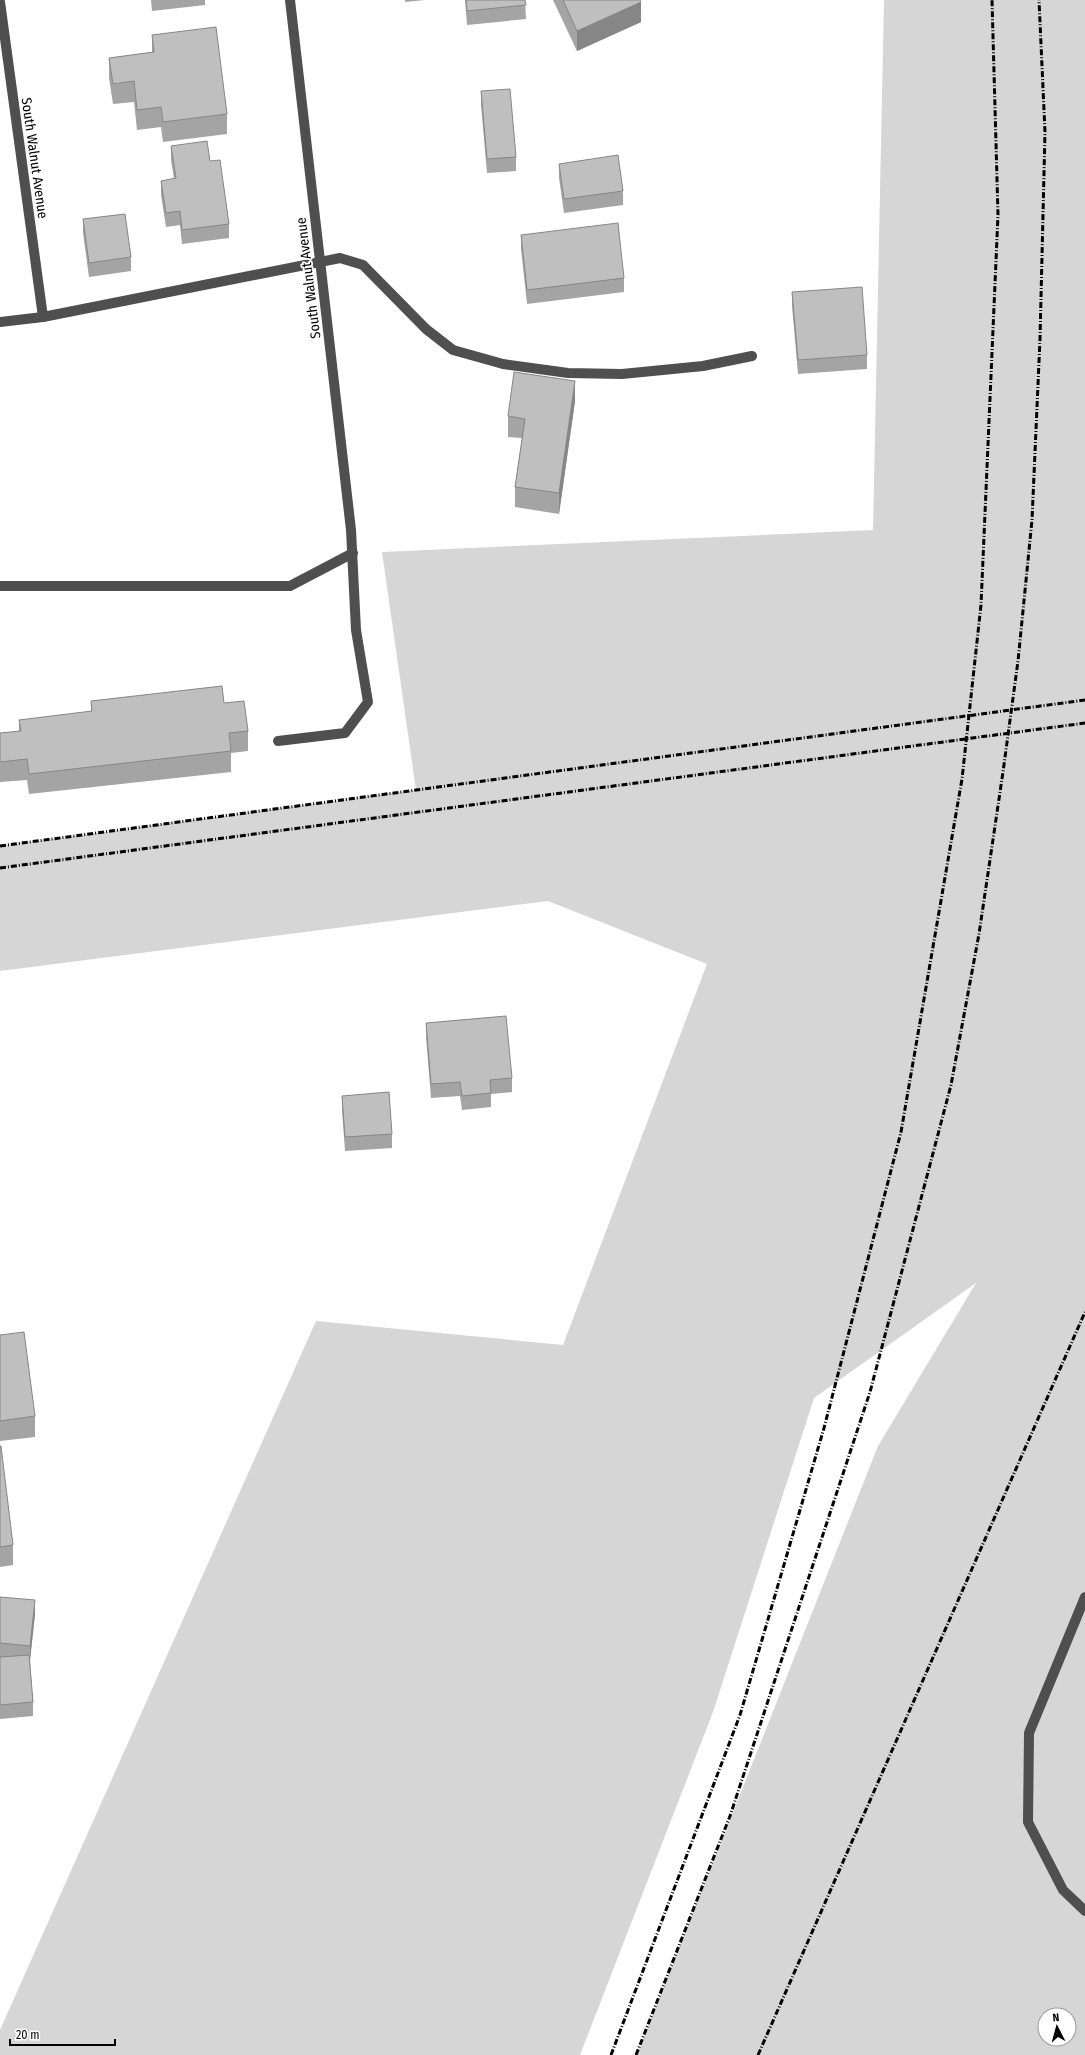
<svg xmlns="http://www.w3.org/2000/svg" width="1085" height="2055" font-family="'Fira Sans Condensed',sans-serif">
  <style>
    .green { fill: #d6d6d6; fill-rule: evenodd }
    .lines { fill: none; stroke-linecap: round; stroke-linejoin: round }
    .minor { stroke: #4f4f4f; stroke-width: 10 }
    .rail { stroke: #000; stroke-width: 3; stroke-dasharray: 6 2 1 2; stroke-linecap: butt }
    .wall { fill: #a4a4a4 }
    .shaded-wall { fill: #868686 }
    .building { fill: #bfbfbf; stroke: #868686 }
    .labels { text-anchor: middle; stroke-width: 3.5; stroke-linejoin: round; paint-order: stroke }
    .street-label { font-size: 14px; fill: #000; stroke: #fff }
  </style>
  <rect width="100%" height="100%" fill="#fff"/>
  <!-- green -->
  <path class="green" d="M 884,0 L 1085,0 L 1085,2055 L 637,2055 L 878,1446 L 976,1283 L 814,1398 L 713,1712 L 580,2055 L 0,2055 L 0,2030 L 316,1321 L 563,1345 L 707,964 L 548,901 L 0,971 L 0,846 L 416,790 L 382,552 L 873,530 ZM 1045,2015 L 1069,2015 L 1069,2039 L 1045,2039 Z"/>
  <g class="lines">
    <!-- minor -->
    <g class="minor">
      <path d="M 0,2 L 43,317"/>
      <path d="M 0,322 L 43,317 L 340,258 L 363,265 L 426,329 L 453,350 L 503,364 L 568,373 L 622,374 L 703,366 L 752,356"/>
      <path d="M 0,586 L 290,586 L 353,553"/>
      <path d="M 278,741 L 345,733 L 368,702 L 356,630 L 351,530 L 290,0"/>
      <path d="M 1085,1597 L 1029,1733 L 1028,1822 L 1063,1890 L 1085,1911"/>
    </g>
    <!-- rail -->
    <g class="rail">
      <path d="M 0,846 L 1085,700"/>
      <path d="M 0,868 L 1085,723"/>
      <path d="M 611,2055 L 740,1715 L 824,1428 L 901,1132 L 962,779 L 981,605 L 998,215 L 992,0"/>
      <path d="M 636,2055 L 730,1816 L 870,1392 L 951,1085 L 979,934 L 1003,772 L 1018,661 L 1032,520 L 1040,339 L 1045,132 L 1039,0"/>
      <path d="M 758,2055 L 1085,1312"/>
    </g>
  </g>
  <!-- wall -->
  <g class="wall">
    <path d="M 151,0 L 205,0 L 205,5 L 152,11 Z"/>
    <path d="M 405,0 L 425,0 L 405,2 Z"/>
    <path d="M 465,0 L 525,0 L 526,19 L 467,25 Z"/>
    <path d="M 553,0 L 640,0 L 641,22 L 577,51 Z"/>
    <path d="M 152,35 L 227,114 L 227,134 L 163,142 L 161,127 L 137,130 L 134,102 L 113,104 L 109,78 L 109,58 L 152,52 Z"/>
    <path d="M 481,91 L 516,157 L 516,171 L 487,173 L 481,105 Z"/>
    <path d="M 171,146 L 210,161 L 229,224 L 229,238 L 182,244 L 180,225 L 166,227 L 161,195 L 161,181 L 174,179 L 171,160 Z"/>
    <path d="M 559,164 L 623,191 L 623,205 L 564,213 L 559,178 Z"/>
    <path d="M 83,219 L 131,257 L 131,271 L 89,277 L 83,233 Z"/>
    <path d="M 521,235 L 624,278 L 624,292 L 527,304 L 521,249 Z"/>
    <path d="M 792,292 L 867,355 L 867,369 L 798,374 L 792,306 Z"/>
    <path d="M 575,401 L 559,514 L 515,507 L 515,487 L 522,438 L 508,437 L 508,416 Z"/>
    <path d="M 91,701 L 224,703 L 248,731 L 248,751 L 231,753 L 231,772 L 29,794 L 27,780 L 0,782 L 0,733 L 19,731 L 19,720 L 91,712 Z"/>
    <path d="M 426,1023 L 512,1078 L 512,1092 L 491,1094 L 491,1107 L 462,1110 L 460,1096 L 431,1098 L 426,1037 Z"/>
    <path d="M 342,1096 L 392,1134 L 392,1148 L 345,1151 L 342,1110 Z"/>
    <path d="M 0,1335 L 35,1416 L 35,1437 L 0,1441 Z"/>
    <path d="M 0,1446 L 13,1545 L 13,1565 L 0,1567 Z"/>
    <path d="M 0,1597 L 35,1614 L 30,1660 L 33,1702 L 33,1716 L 0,1719 Z"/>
  </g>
  <!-- shaded-wall -->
  <g class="shaded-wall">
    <path d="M 641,2 L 641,22 L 577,51 L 577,31 Z"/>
    <path d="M 575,381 L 575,401 L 559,514 L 559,493 Z"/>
    <path d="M 35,1600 L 35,1614 L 30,1660 L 30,1646 Z"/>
  </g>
  <!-- building -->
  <g class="building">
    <path d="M 466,0 L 525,0 L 526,5 L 467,11 Z"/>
    <path d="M 563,0 L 640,0 L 641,2 L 577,31 Z"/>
    <path d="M 216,27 L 227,114 L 163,122 L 161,107 L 137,110 L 134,81 L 113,84 L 109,58 L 154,52 L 152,35 Z"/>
    <path d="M 510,89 L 516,157 L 487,159 L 481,91 Z"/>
    <path d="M 207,141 L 210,161 L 220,160 L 229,224 L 182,230 L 180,211 L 166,213 L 161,181 L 176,178 L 171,146 Z"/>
    <path d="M 618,155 L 623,191 L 564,199 L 559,164 Z"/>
    <path d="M 125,214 L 131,257 L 89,263 L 83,219 Z"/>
    <path d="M 618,223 L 624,278 L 527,290 L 521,235 Z"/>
    <path d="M 862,287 L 867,355 L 798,360 L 792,292 Z"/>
    <path d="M 514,372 L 575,381 L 559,493 L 515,487 L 525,419 L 508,416 Z"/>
    <path d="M 222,686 L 224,703 L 244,701 L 248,731 L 229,733 L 231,751 L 29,774 L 27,759 L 0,762 L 0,733 L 21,731 L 19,720 L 92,711 L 91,701 Z"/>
    <path d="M 506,1016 L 512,1078 L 490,1080 L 491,1093 L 462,1096 L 460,1082 L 431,1084 L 426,1023 Z"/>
    <path d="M 389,1092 L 392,1134 L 345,1137 L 342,1096 Z"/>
    <path d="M 24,1332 L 35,1416 L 0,1421 L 0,1335 Z"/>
    <path d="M 0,1446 L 1,1446 L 13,1545 L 0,1547 Z"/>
    <path d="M 0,1597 L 35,1600 L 30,1646 L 0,1643 Z"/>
    <path d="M 29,1655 L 33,1702 L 0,1705 L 0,1657 Z"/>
  </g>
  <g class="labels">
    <!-- street labels -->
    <g class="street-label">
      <text transform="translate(35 158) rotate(82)" y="5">South Walnut Avenue</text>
      <text transform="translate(308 278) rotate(-97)" y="5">South Walnut Avenue</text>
    </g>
  </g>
  <!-- north arrow -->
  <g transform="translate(1057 2027) rotate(354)"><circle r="19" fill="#ffffff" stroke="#999999"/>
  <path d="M0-3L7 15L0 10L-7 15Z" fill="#000000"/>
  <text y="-6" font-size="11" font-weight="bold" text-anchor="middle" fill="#000000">N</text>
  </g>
  <!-- scale -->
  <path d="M10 2039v6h105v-6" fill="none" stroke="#000000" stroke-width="2"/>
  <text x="16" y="2039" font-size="12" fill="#000000" stroke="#ffffff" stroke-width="3" paint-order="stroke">20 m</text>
</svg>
